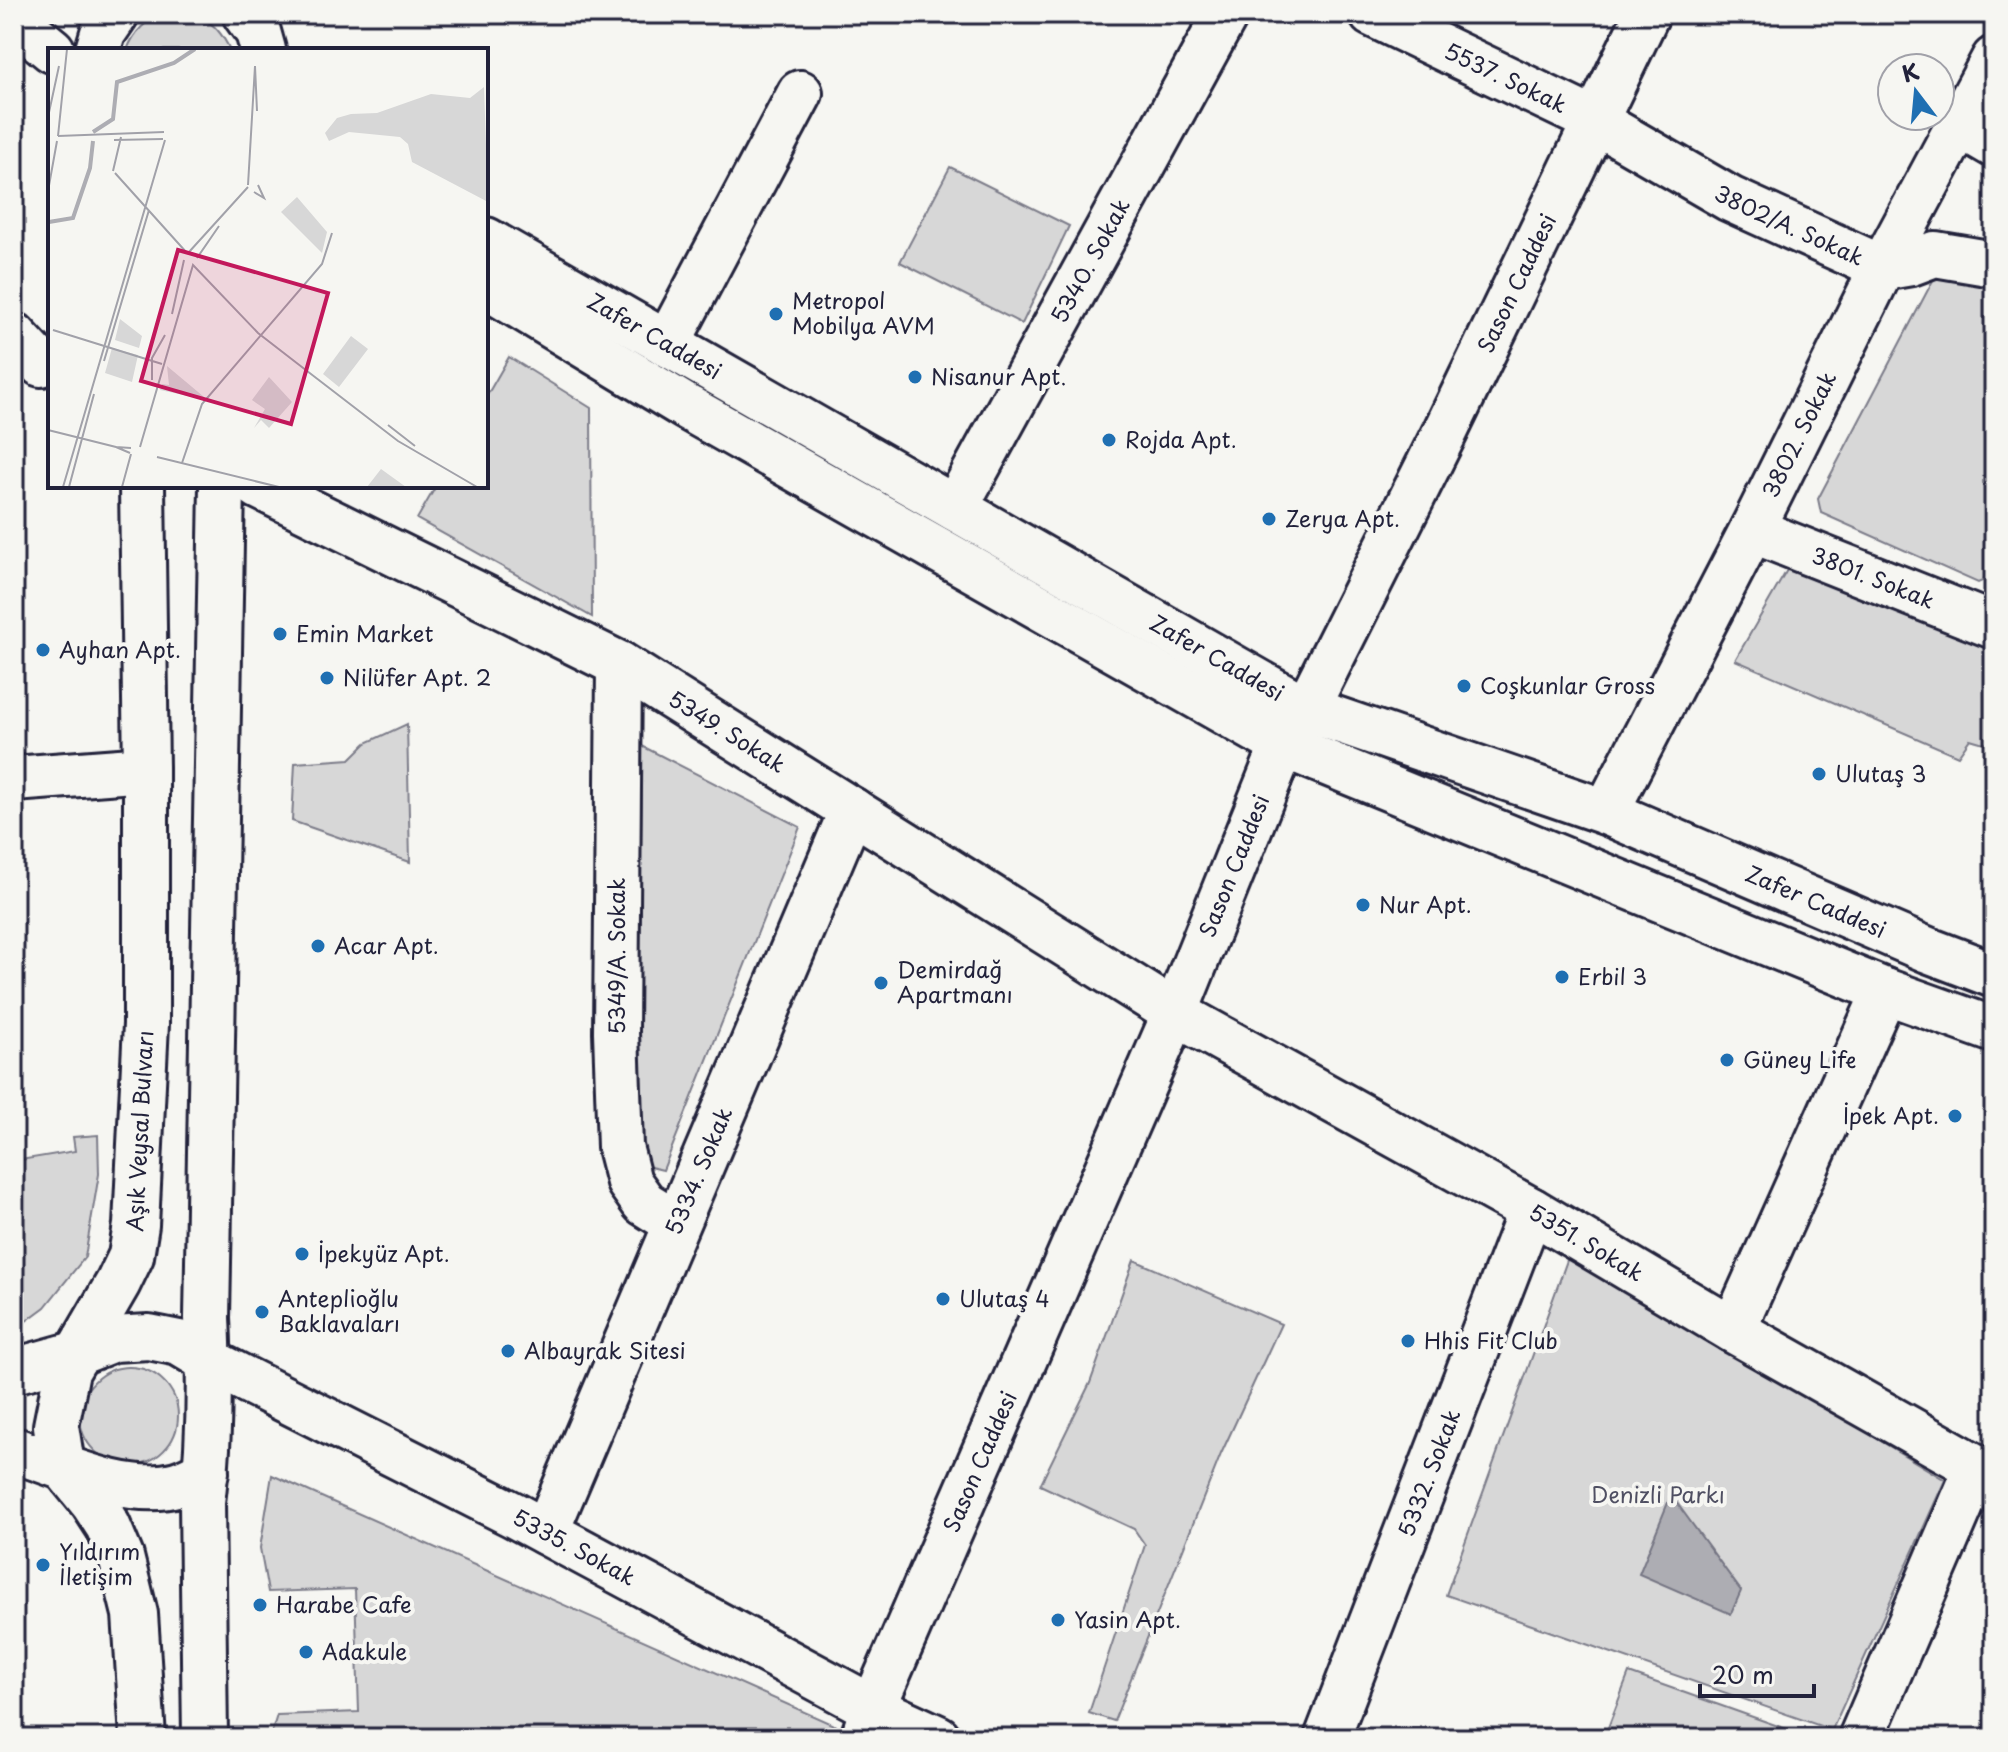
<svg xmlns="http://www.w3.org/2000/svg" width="2008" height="1752" font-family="'Playpen Sans',sans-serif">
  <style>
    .green { fill: #d7d7d7; stroke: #7c7c89; stroke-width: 2 }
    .water { fill: #adadb3; stroke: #757583; stroke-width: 2 }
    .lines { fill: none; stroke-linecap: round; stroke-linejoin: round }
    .minor-casing { stroke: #22223b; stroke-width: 50 }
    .tertiary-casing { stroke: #22223b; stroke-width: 50 }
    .secondary-casing { stroke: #22223b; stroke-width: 50 }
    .minor { stroke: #f6f6f2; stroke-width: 44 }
    .tertiary { stroke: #f6f6f2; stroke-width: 44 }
    .secondary { stroke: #f6f6f2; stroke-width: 44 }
    .poi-dot { fill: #1f6fb2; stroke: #f6f6f2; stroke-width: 3 }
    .labels { text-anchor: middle; stroke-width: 8; stroke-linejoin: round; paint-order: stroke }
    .street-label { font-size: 22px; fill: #22223b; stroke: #f6f6f2 }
    .poi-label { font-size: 22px; fill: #22223b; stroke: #f6f6f2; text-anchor: start }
    .park-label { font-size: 22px; fill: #4f4f62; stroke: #f6f6f2 }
    .inset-river { fill: none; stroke: #adadb3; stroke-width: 4 }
    .inset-road { fill: none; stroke: #a1a1a9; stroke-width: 2 }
    .view { fill: #c2185b; fill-opacity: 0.15; stroke: #c2185b; stroke-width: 4 }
    .inset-edge { fill: none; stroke: #22223b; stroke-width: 4 }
  </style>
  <rect width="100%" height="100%" fill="#f6f6f2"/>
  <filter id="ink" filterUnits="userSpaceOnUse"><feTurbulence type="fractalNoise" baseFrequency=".0125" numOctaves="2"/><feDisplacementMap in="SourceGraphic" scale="16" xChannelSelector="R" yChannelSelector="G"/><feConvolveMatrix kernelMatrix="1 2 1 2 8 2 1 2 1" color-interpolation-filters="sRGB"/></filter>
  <g filter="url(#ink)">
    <!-- green -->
    <g class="green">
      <path d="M 163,14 C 198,14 214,16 230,50 L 127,50 C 134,32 145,20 163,14 Z"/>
      <path d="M 950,167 L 1069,226 L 1022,324 L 900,262 Z"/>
      <path d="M 1940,267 L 1994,280 L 1994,571 L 1991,577 L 1978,583 L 1821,513 L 1818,499 Z"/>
      <path d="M 509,357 L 591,408 L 592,617 L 417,519 L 436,486 L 486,486 L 486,397 Z"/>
      <path d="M 1791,563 L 1994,646 L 1994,746 L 1970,739 L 1958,756 L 1735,660 Z"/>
      <path d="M 407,724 L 410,862 L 292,821 L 295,763 L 350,759 L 366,743 Z"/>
      <path d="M 642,746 L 800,827 L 663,1170 L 638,1164 Z"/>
      <path d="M 98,1135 L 99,1174 L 85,1257 L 45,1307 L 14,1330 L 14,1161 L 75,1151 L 73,1137 Z"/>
      <path d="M 1570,1252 L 1945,1480 L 1832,1730 L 1446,1595 Z"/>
      <path d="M 1134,1260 L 1281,1324 L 1221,1454 L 1114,1721 L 1089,1713 L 1145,1545 L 1134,1529 L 1040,1485 L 1090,1383 Z"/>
      <circle cx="129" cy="1416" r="49"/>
      <path d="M 272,1475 L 836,1726 L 833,1738 L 270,1738 L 277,1715 L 359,1712 L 355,1589 L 268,1592 L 260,1548 Z"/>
      <path d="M 1629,1673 L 1812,1738 L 1604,1738 Z"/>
    </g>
    <!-- water -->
    <path class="water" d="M 1671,1495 L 1741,1591 L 1731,1614 L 1639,1574 Z"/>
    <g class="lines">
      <defs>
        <g id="minor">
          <path id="s1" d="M 1372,14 L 1597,122 L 1730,199 L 1882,268 L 1911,263 L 1935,254 L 1994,264"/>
          <path d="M 1958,124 L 1994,145"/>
          <path d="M 14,335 L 41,364"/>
          <path d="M 667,344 L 800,93"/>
          <path id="s2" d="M 258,486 L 619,664 L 1175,1013 L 1531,1210 L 1733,1330 L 1994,1477"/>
          <path id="s3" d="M 955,508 L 1226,14"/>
          <path id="s4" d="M 1752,530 L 1994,626"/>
          <path d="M 619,664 L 616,1032 L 620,1147 L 629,1182 L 644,1203 L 676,1223"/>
          <path d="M 14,779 L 146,769"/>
          <path id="s5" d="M 1606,812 L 1752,530 L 1882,268 L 1994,59"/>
          <path d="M 1733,1330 L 1885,991"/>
          <path id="s6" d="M 209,1361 L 514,1515 L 873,1708 L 938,1738"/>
          <path id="s7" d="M 546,1532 L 852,810"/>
          <path id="s8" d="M 1327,1738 L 1531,1210"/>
          <path d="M 1861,1738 L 1977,1468"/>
        </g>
        <g id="tertiary">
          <path d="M 14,1371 L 75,1354 L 113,1339 L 149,1337 L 179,1343 L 209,1361"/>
          <path d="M 14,1450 C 60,1465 129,1498 177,1484 C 187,1481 197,1475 206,1472"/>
          <path id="s9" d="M 863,1738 L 873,1708 L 1175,1013 L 1283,745 L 1306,709 L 1445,432 L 1647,14"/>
        </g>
        <g id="secondary">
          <path d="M 245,14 L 258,32 L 263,50"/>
          <path d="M 14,19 L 52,50"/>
          <path d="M 98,50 L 103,33 L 116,14"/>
          <path id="s10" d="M 486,240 L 1306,709 L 1606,812 L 1928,950 L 1994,975"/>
          <path d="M 486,286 L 688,408 L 1283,745 L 1885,991 L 1994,1030"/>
          <path d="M 142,486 L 146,769 L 146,1024 L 136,1225 L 131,1256 L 118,1283 L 67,1371 L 56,1426 L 62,1465 L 93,1503 L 108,1526 L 121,1557 L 135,1614 L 143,1738"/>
          <path d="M 205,1738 L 202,1502 C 210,1441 210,1379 207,1318 L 222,486"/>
        </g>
      </defs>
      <!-- minor casing -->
      <use href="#minor" class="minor-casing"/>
      <!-- tertiary casing -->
      <use href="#tertiary" class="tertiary-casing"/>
      <!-- secondary casing -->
      <use href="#secondary" class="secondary-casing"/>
      <!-- minor -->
      <use href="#minor" class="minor"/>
      <!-- tertiary -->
      <use href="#tertiary" class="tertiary"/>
      <!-- secondary -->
      <use href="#secondary" class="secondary"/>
    </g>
  </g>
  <!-- markers -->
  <g class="poi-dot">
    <circle cx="776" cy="314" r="8"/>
    <circle cx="915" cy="377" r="8"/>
    <circle cx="1109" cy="440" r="8"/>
    <circle cx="1269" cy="519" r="8"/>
    <circle cx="280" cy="634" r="8"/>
    <circle cx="43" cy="650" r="8"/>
    <circle cx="327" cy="678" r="8"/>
    <circle cx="1464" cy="686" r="8"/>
    <circle cx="1819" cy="774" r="8"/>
    <circle cx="1363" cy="905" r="8"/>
    <circle cx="318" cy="946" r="8"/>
    <circle cx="1562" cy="977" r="8"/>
    <circle cx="881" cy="983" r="8"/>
    <circle cx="1727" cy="1060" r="8"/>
    <circle cx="1955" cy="1116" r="8"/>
    <circle cx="302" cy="1254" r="8"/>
    <circle cx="943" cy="1299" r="8"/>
    <circle cx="262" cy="1312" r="8"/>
    <circle cx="1408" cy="1341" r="8"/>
    <circle cx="508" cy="1351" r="8"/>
    <circle cx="43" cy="1565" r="8"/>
    <circle cx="260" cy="1605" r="8"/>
    <circle cx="1058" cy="1620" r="8"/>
    <circle cx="306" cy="1652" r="8"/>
  </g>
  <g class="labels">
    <!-- street labels -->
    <g class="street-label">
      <text dy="8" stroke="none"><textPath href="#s1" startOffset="148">5537. Sokak</textPath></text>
      <text dy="8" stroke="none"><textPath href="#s1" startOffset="468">3802/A. Sokak</textPath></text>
      <text dy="8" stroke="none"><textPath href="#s3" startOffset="282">5340. Sokak</textPath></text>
      <text dy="8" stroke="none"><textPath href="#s9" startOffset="1596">Sason Caddesi</textPath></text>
      <text dy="8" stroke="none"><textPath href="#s10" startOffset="194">Zafer Caddesi</textPath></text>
      <text dy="8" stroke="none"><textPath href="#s5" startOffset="424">3802. Sokak</textPath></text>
      <text dy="8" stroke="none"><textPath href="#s4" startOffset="130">3801. Sokak</textPath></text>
      <text dy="8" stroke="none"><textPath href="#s10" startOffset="842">Zafer Caddesi</textPath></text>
      <text dy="8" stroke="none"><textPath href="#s2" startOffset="530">5349. Sokak</textPath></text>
      <text dy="8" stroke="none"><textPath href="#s9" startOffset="948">Sason Caddesi</textPath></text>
      <text dy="8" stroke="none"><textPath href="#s10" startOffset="1490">Zafer Caddesi</textPath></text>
      <text transform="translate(617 956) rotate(-90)" y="8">5349/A. Sokak</text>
      <text transform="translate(140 1131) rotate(-87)" y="8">Aşık Veysal Bulvarı</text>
      <text dy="8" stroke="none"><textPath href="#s7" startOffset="392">5334. Sokak</textPath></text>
      <text dy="8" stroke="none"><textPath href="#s2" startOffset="1530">5351. Sokak</textPath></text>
      <text dy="8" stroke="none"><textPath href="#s9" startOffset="300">Sason Caddesi</textPath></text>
      <text dy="8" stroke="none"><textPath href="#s8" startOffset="284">5332. Sokak</textPath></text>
      <text dy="8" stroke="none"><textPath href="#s6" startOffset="410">5335. Sokak</textPath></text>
    </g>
    <!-- poi labels -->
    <g class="poi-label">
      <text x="792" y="309">Metropol<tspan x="792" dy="25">Mobilya AVM</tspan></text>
      <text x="931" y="385">Nisanur Apt.</text>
      <text x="1125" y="448">Rojda Apt.</text>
      <text x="1285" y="527">Zerya Apt.</text>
      <text x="296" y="642">Emin Market</text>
      <text x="59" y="658">Ayhan Apt.</text>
      <text x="343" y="686">Nilüfer Apt. 2</text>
      <text x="1480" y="694">Coşkunlar Gross</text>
      <text x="1835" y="782">Ulutaş 3</text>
      <text x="1379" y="913">Nur Apt.</text>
      <text x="334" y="954">Acar Apt.</text>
      <text x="897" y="978">Demirdağ<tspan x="897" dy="25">Apartmanı</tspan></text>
      <text x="1578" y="985">Erbil 3</text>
      <text x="1743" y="1068">Güney Life</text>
      <text x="1939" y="1124" text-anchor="end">İpek Apt.</text>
      <text x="318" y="1262">İpekyüz Apt.</text>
      <text x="278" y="1307">Anteplioğlu<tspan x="278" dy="25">Baklavaları</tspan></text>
      <text x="959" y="1307">Ulutaş 4</text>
      <text x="1424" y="1349">Hhis Fit Club</text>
      <text x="524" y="1359">Albayrak Sitesi</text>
      <text x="59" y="1560">Yıldırım<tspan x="59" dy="25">İletişim</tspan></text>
      <text x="276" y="1613">Harabe Cafe</text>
      <text x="1074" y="1628">Yasin Apt.</text>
      <text x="322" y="1660">Adakule</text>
    </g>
    <!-- park labels -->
    <g class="park-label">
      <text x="1658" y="1503">Denizli Parkı</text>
    </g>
  </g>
  <!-- overview -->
  <g transform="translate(48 48)">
    <rect width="440" height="440" fill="#f6f6f2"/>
    <path d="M 436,39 L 440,154 L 364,114 L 360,96 L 352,89 L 301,84 L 281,93 L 277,85 L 289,70 L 303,66 L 329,65 L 383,46 L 422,50 ZM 249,149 L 279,184 L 274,205 L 233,164 ZM 72,271 L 94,288 L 91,300 L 67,292 ZM 303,288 L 320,301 L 291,339 L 275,326 ZM 64,300 L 90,307 L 84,334 L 57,325 ZM 119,318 L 156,349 L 154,351 L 112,342 L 114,336 L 121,337 ZM 221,329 L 244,354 L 221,380 L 213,372 L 206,380 L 217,361 L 204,352 ZM 333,421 L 358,439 L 319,439 Z" fill="#d7d7d7"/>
    <path class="inset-river" d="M 45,84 L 65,71 L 69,34 L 126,15 L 147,1M 1,174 L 25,170 L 42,120 L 45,93"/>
    <path class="inset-road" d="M 207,18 L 209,63M 0,69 L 11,18M 10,88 L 116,84M 10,88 L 19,1M 66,92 L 115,91M 65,123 L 73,89M 67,125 L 139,205M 200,137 L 207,18M 0,143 L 9,93M 206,144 L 216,150 L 210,137M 141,204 L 200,139M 149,210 L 171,178M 124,266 L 136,212M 5,282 L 114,316M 56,313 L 101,162M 104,332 L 104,310 L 117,287M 340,377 L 367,398M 0,382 L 68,399M 92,399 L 145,217 L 210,285 L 250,316 L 350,393 L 429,439M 82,405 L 68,399 L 83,400M 109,409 L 231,439M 134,415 L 154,356 L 274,216 L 284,185M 15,439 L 117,92M 21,439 L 46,346M 74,439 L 83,406"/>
    <path class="view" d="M 130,202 L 280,245 L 243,376 L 93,333 Z"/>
    <rect width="440" height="440" class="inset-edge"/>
  </g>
  <!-- margin -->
  <rect width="2008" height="1752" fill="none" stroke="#f6f6f2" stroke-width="48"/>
  <rect x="24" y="24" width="1960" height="1704" fill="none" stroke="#22223b" stroke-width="3" filter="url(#ink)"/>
  <!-- north arrow -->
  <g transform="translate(1916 92) rotate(344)"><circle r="38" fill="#f6f6f2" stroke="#a1a1a9" stroke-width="2"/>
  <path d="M0-6L14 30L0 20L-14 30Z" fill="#1f6fb2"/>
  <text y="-12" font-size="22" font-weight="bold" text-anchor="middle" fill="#22223b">K</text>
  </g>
  <!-- scale -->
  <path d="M1700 1684v12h114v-12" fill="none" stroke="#22223b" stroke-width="4"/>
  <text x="1712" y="1684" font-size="24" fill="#22223b" stroke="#f6f6f2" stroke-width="6" paint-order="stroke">20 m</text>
</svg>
